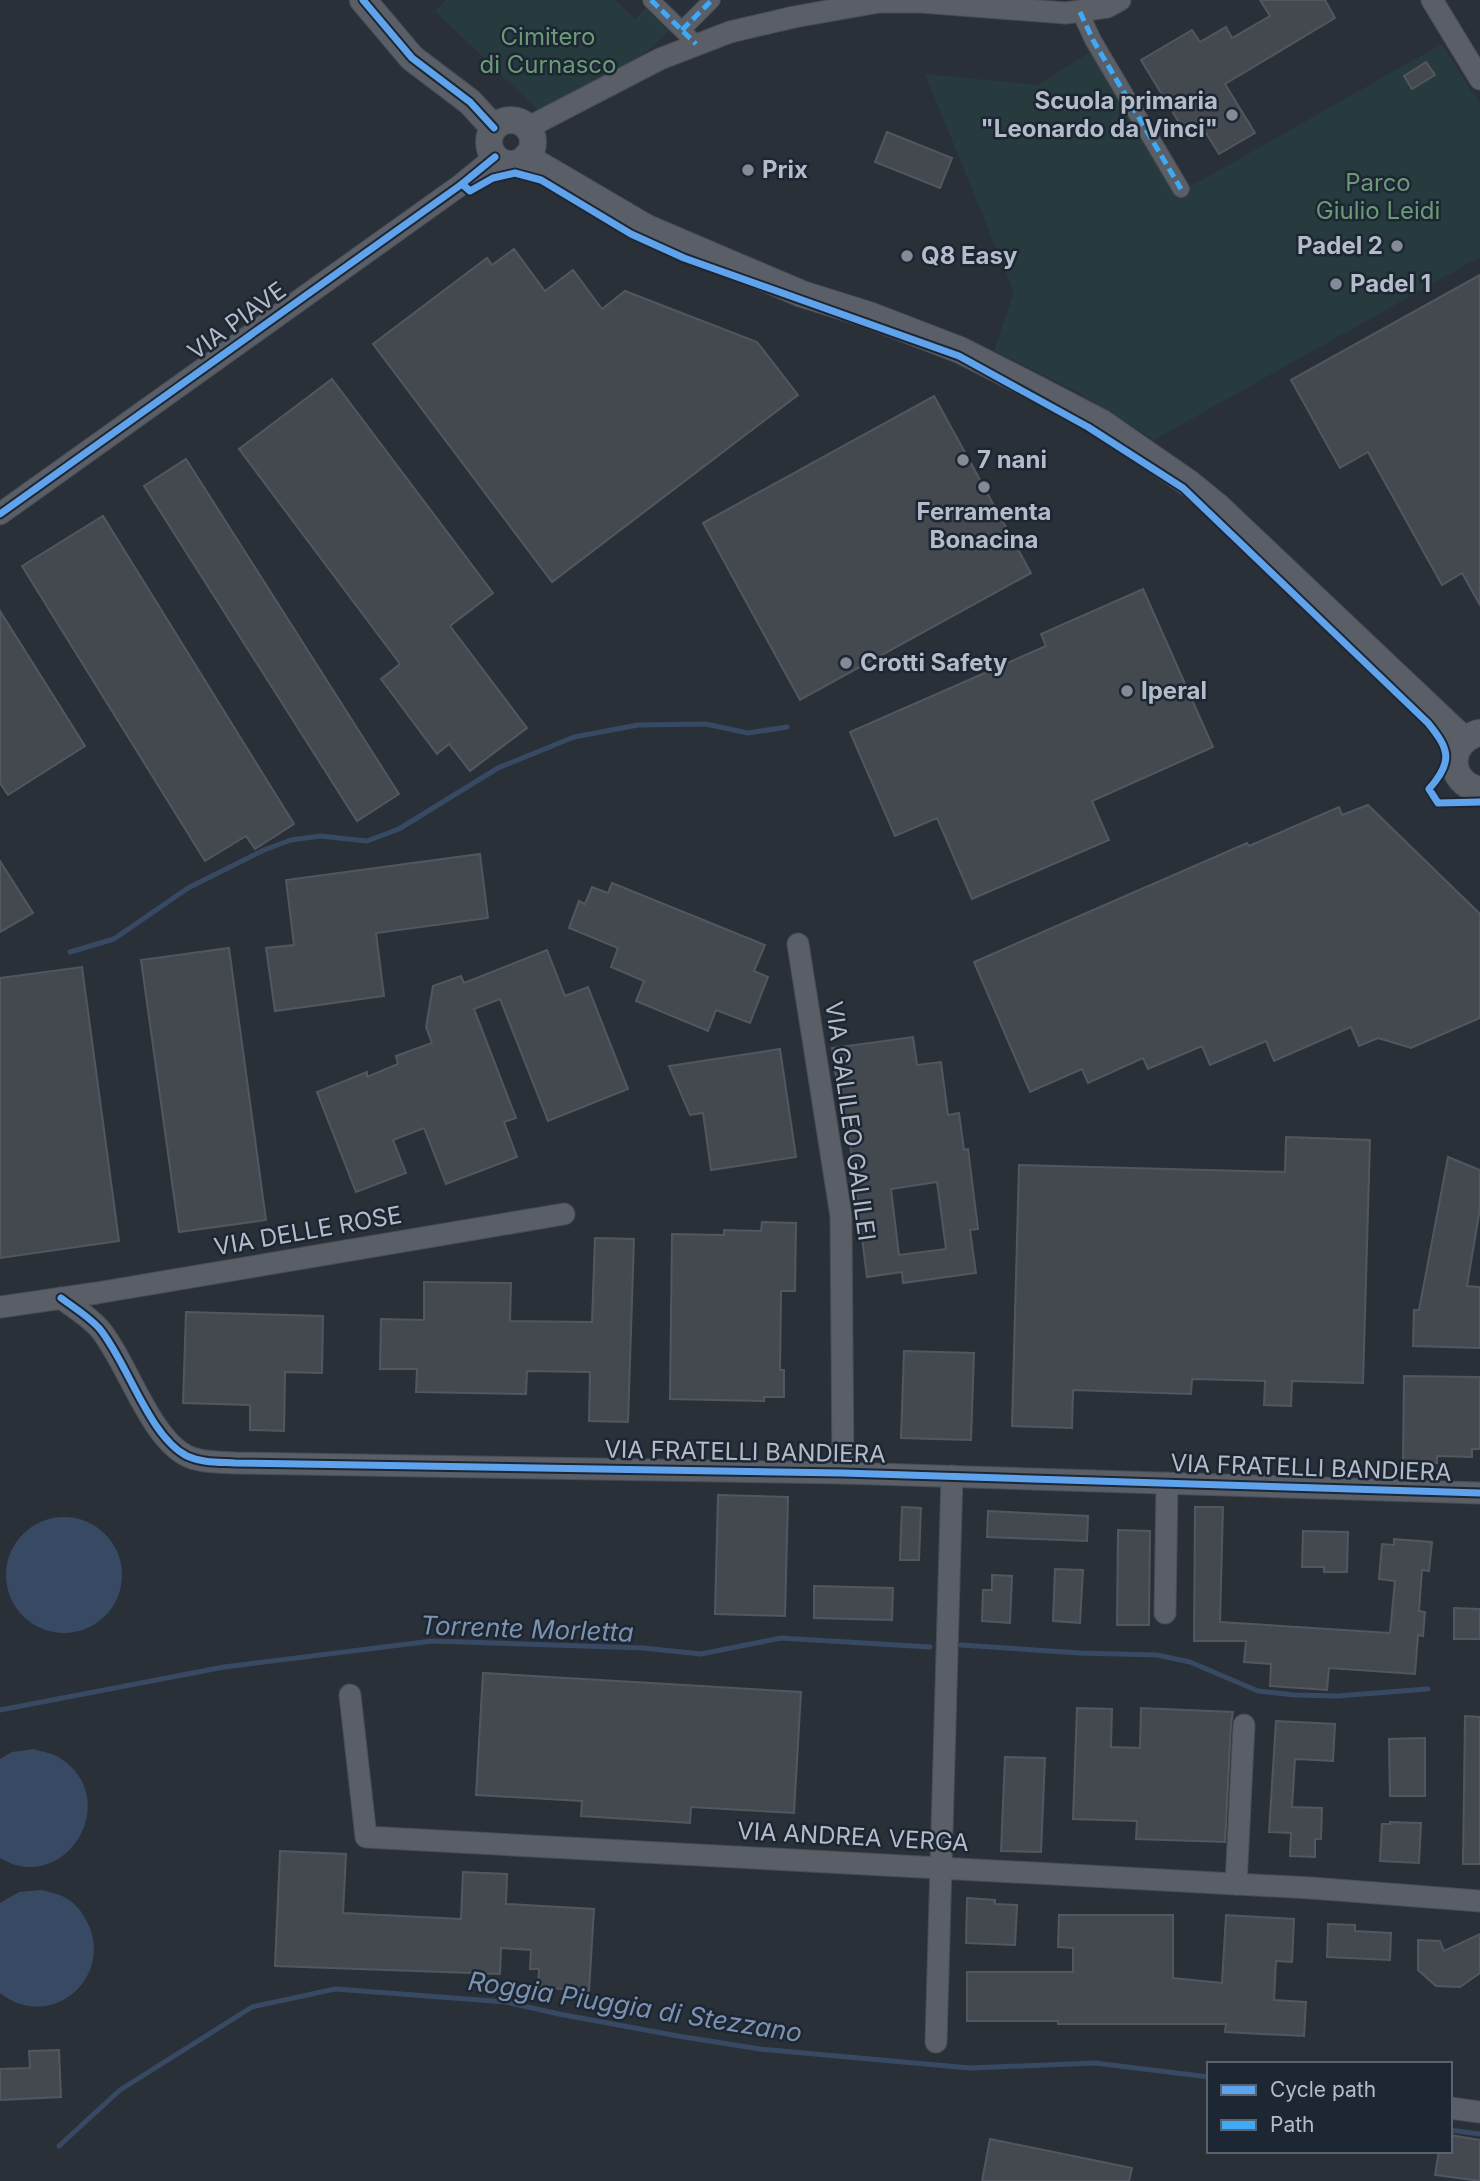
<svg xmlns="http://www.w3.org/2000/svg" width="1480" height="2181" font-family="Inter,sans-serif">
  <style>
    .green { fill: #273a3e }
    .water { fill: #384963 }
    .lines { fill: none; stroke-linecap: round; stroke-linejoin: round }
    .stream { stroke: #384963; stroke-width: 5 }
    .building { fill: #444950; stroke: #52575f; stroke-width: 2; fill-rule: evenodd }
    .pedestrian-casing { stroke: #484c53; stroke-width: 18 }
    .minor-casing { stroke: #484c53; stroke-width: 23 }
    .tertiary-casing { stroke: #484c53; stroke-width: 28 }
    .pedestrian { stroke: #5a5e66; stroke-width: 16 }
    .minor { stroke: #5a5e66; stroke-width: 21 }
    .tertiary { stroke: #5a5e66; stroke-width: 26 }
    .quiet { stroke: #3fa9f5; stroke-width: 5; stroke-dasharray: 10 5; stroke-linecap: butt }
    .cycleway-casing { stroke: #1d2633; stroke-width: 11 }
    .cycleway { stroke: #60a3ed; stroke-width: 7 }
    .poi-dot { fill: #848b96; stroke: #1d2633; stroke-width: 2.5 }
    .labels { text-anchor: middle; stroke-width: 5; stroke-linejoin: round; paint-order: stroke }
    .park-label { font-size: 24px; fill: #6b9a76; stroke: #1d2633 }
    .poi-label { font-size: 24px; font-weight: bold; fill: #b4bcc9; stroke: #1d2633; text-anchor: start }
    .street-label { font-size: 24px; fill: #b4bcc9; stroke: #1d2633 }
    .water-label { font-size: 26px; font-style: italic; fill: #7c92b1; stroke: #1d2633 }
  </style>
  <rect width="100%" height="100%" fill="#2a3038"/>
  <!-- green -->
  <g class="green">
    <path d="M 446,0 L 615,0 L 635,19 L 645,8 L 669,31 C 634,68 587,90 542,114 L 435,11 Z"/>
    <path d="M 1103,44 L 1191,186 L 1442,44 L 1480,104 L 1480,257 L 1154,440 L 1076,391 L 994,351 L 1014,292 L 925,74 L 1038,85 Z"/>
  </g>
  <!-- water -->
  <g class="water">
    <circle cx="64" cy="1575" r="58"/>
    <path d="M 34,1749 C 42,1752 53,1753 60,1758 C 125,1800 64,1897 0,1858 L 0,1759 L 12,1752 Z"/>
    <path d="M 41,1890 C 48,1892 56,1893 62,1896 C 72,1900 80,1909 85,1918 C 118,1975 52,2034 0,1993 L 0,1903 L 19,1892 Z"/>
  </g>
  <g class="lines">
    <!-- stream -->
    <g class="stream">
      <path d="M 70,952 L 114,939 L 188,888 L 264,850 L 291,840 L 320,836 L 367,841 L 399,829 L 498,768 L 574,737 L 638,725 L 706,724 L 748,733 L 787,727"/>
      <path d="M 961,1645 L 1080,1653 L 1157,1655 L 1190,1662 L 1258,1691 L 1295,1695 L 1337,1696 L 1428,1689"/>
      <path d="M 0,1710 L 224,1667 L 432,1641 L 643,1648 L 701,1654 L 781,1638 L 930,1647"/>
      <path d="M 1450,2130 L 1480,2134"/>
      <path d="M 59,2146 L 120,2090 L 252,2007 L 335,1989 L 506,2002 L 559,2014 L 678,2036 L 760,2049 L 970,2068 L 1095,2063 L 1209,2077"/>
    </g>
  </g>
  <!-- building -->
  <g class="building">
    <path d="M 1260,0 L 1325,0 L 1335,18 L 1225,84 L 1255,133 L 1219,154 L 1204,130 L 1189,139 L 1141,60 L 1192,30 L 1200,42 L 1226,27 L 1232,38 L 1270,16 Z"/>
    <path d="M 1426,62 L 1435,75 L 1412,89 L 1404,76 Z"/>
    <path d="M 887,132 L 952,158 L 940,188 L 875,162 Z"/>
    <path d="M 514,249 L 545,291 L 573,270 L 602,309 L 625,291 L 757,342 L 798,395 L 552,582 L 373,344 L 487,258 L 492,265 Z"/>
    <path d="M 1480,275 L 1480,605 L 1462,573 L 1442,585 L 1368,452 L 1340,468 L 1291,380 Z"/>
    <path d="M 332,379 L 493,593 L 450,626 L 527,728 L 470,771 L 449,744 L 437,754 L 381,679 L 400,664 L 239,449 Z"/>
    <path d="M 934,396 L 1031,573 L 800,700 L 703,523 Z"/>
    <path d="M 186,459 L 399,794 L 357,821 L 144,486 Z"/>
    <path d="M 103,516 L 294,824 L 255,849 L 246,836 L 205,861 L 22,566 Z"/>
    <path d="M 1143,589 L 1213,747 L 1092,801 L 1109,840 L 972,899 L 937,818 L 895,836 L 850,732 L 1046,646 L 1041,634 Z"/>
    <path d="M 0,611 L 85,746 L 8,795 L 0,783 Z"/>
    <path d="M 1368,805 L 1480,914 L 1480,1018 L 1411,1048 L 1378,1038 L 1359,1046 L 1351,1027 L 1274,1061 L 1266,1041 L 1210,1065 L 1202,1046 L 1148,1069 L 1143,1058 L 1088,1083 L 1082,1069 L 1030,1092 L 974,962 L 1247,843 L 1249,846 L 1339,807 L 1342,815 Z"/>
    <path d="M 480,854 L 488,918 L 376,933 L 384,996 L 275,1011 L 266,948 L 294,945 L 286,880 Z"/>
    <path d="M 0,861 L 33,913 L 0,932 Z"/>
    <path d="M 612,883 L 765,945 L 754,971 L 768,977 L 750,1023 L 716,1010 L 708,1031 L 636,1001 L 644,981 L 611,967 L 618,948 L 569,928 L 579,901 L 585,904 L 592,887 L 608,893 Z"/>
    <path d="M 229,948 L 266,1220 L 179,1232 L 141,960 Z"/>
    <path d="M 547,950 L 565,996 L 588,987 L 628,1089 L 548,1121 L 500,999 L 474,1009 L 516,1118 L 504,1122 L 517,1157 L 446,1184 L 424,1128 L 393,1140 L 406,1173 L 356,1192 L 317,1092 L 367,1072 L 367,1077 L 398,1064 L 396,1056 L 432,1043 L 426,1027 L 433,986 L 461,976 L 464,983 Z"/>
    <path d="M 82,967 L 119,1241 L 0,1258 L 0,978 Z"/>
    <path d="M 913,1037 L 917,1065 L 941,1062 L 948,1115 L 959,1113 L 964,1150 L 968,1149 L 978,1229 L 970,1230 L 976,1273 L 903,1283 L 902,1272 L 867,1277 L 848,1128 L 843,1129 L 832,1048 ZM 937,1182 L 946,1249 L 899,1255 L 891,1189 Z"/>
    <path d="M 780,1049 L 796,1157 L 711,1170 L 703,1113 L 690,1115 L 669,1066 Z"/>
    <path d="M 1286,1137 L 1370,1140 L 1363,1383 L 1292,1381 L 1291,1406 L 1264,1405 L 1265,1381 L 1192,1379 L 1191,1394 L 1073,1390 L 1072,1428 L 1012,1426 L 1019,1165 L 1285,1172 Z"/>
    <path d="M 1448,1157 L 1480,1170 L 1480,1208 L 1467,1286 L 1480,1287 L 1480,1348 L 1413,1346 L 1414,1310 L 1419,1310 Z"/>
    <path d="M 762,1222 L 796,1223 L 795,1291 L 781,1291 L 780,1370 L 784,1370 L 784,1397 L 764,1397 L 764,1401 L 670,1399 L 672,1234 L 724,1235 L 724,1230 L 761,1231 Z"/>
    <path d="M 595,1238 L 634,1239 L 628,1422 L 589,1421 L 590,1372 L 527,1371 L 526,1394 L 416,1392 L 417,1369 L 380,1369 L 381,1319 L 424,1320 L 424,1282 L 511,1283 L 510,1321 L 592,1322 Z"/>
    <path d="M 186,1312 L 323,1316 L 322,1373 L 285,1372 L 284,1431 L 250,1430 L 250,1405 L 183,1403 Z"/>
    <path d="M 904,1351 L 974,1353 L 971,1440 L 901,1438 Z"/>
    <path d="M 1404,1376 L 1480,1377 L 1480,1449 L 1472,1449 L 1472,1457 L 1437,1456 L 1437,1463 L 1403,1462 Z"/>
    <path d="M 718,1495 L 788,1497 L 785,1616 L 715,1614 Z"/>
    <path d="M 902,1507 L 921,1508 L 919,1560 L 900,1560 Z"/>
    <path d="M 1195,1507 L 1223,1507 L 1220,1622 L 1390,1633 L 1395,1581 L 1379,1579 L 1382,1544 L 1394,1545 L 1394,1539 L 1432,1542 L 1429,1571 L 1422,1570 L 1419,1611 L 1425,1612 L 1423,1636 L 1418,1635 L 1415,1674 L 1329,1668 L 1327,1690 L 1270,1686 L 1271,1664 L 1244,1662 L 1246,1641 L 1194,1641 Z"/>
    <path d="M 988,1511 L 1088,1516 L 1087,1541 L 987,1537 Z"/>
    <path d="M 1118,1530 L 1150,1531 L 1149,1625 L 1117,1625 Z"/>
    <path d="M 1303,1531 L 1348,1532 L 1347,1572 L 1324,1572 L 1324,1567 L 1302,1567 Z"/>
    <path d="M 1055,1569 L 1083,1570 L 1080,1623 L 1053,1621 Z"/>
    <path d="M 992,1575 L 1012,1576 L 1010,1623 L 982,1621 L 983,1590 L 992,1590 Z"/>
    <path d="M 814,1586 L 893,1588 L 892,1620 L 814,1618 Z"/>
    <path d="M 1454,1608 L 1480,1609 L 1480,1639 L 1454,1639 Z"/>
    <path d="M 483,1673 L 801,1692 L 794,1813 L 691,1807 L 690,1823 L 581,1816 L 582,1801 L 476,1795 Z"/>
    <path d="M 1077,1708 L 1112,1709 L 1111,1747 L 1140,1748 L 1141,1708 L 1233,1712 L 1231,1724 L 1225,1842 L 1136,1839 L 1137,1821 L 1073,1819 Z"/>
    <path d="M 1465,1716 L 1480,1717 L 1480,1864 L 1463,1864 Z"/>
    <path d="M 1276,1721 L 1335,1724 L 1333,1761 L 1295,1759 L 1292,1807 L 1322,1808 L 1321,1839 L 1315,1839 L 1315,1857 L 1290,1856 L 1291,1833 L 1269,1832 Z"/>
    <path d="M 1425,1738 L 1425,1796 L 1390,1796 L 1389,1739 Z"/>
    <path d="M 1005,1757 L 1045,1758 L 1041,1852 L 1001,1851 Z"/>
    <path d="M 1390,1822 L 1421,1823 L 1419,1863 L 1380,1861 L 1382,1824 L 1390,1824 Z"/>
    <path d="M 280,1851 L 346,1854 L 343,1913 L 461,1919 L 463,1872 L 507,1874 L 506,1904 L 594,1909 L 589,1991 L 538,1987 L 539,1969 L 530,1969 L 531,1950 L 501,1948 L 500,1974 L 275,1966 Z"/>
    <path d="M 967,1898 L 995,1900 L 995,1904 L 1017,1905 L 1015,1945 L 966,1943 Z"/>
    <path d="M 1059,1915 L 1173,1915 L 1173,1978 L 1222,1983 L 1226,1915 L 1294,1919 L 1292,1962 L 1276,1961 L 1274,2000 L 1306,2002 L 1304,2036 L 1225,2032 L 1226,2024 L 1058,2024 L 1058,2021 L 967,2021 L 967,1972 L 1073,1972 L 1073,1948 L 1058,1947 Z"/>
    <path d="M 1328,1924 L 1355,1925 L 1355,1931 L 1391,1933 L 1390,1960 L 1327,1957 Z"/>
    <path d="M 1480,1934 L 1480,1973 L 1460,1987 L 1436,1986 L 1418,1970 L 1418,1940 L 1440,1941 L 1444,1951 Z"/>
    <path d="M 59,2050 L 61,2097 L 0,2100 L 0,2069 L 30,2068 L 29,2051 Z"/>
    <path d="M 1450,2135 L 1480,2140 L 1480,2181 L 1435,2175 L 1439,2151 L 1450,2151 Z"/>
    <path d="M 990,2139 L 1132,2168 L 1129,2181 L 982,2181 Z"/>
  </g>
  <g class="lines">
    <defs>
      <g id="pedestrian">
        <path d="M 651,0 L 696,44"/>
        <path d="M 1080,12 L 1093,40 L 1181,189"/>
        <path d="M 682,30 L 712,0"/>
      </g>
      <g id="minor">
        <path d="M 1432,0 L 1480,79"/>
        <path d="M 527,128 L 660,59 L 730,32 L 794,17 L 879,2 L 921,2 L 1066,13 L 1107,7 L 1120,0"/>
        <path d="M 0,514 L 462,184 L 495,157"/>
        <path d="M 798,944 L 841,1216 L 843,1473"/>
        <path d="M 61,1298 C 73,1307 88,1316 99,1328 C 127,1361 149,1437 187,1456 C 202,1463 220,1462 235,1463 L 843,1473 L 1480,1493"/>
        <path d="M 0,1307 L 97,1293 L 564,1214"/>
        <path d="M 1165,1613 L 1167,1483"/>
        <path d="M 350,1695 L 366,1837 L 1311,1888 L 1480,1901"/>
        <path d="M 1236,1884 L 1244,1725"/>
        <path d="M 936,2042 L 952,1476"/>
        <path d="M 1450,2108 L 1480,2112"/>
      </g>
      <g id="tertiary">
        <path d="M 363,0 L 412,58 L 470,102 L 494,128"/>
        <circle cx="511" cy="142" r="22"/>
        <path d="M 526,157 L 647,228 L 802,294 L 869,315 L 960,350 L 1035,388 L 1102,423 L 1190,484 L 1217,506 L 1464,740"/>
        <path d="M 1478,733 C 1446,743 1447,783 1480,790"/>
      </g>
    </defs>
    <!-- pedestrian casing -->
    <use href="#pedestrian" class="pedestrian-casing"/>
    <!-- minor casing -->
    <use href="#minor" class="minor-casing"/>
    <!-- tertiary casing -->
    <use href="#tertiary" class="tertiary-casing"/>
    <!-- pedestrian -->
    <use href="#pedestrian" class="pedestrian"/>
    <!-- minor -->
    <use href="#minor" class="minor"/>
    <!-- tertiary -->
    <use href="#tertiary" class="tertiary"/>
    <!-- quiet -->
    <g class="quiet">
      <path d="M 651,0 L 696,44"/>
      <path d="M 1080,12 L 1093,40 L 1181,189"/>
      <path d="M 682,30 L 712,0"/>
    </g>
    <defs>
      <g id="cycleway">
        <path d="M 363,0 L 412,58 L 470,102 L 494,128"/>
        <path d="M 462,184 L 470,191 L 493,178 L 515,173 L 541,180 L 631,234 L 684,258 L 959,356 L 1088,427 L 1183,488 L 1428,723 C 1449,749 1454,761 1429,789 L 1438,803 L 1480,802"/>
        <path d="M 0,514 L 462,184 L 495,157"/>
        <path d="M 61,1298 C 73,1307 88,1316 99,1328 C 127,1361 149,1437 187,1456 C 202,1463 220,1462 235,1463 L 843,1473 L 1480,1493"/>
      </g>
    </defs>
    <!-- cycleway casing -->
    <use href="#cycleway" class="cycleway-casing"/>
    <!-- cycleway -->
    <use href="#cycleway" class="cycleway"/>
  </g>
  <!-- markers -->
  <g class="poi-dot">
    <circle cx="1232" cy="115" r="7"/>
    <circle cx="748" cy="170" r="7"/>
    <circle cx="1397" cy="246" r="7"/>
    <circle cx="907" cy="256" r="7"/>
    <circle cx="1336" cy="284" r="7"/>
    <circle cx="963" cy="460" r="7"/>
    <circle cx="984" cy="487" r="7"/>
    <circle cx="846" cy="663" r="7"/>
    <circle cx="1127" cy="691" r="7"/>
  </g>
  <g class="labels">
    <!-- park labels -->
    <g class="park-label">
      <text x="548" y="45">Cimitero<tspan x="548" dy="28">di Curnasco</tspan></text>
      <text x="1378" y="191">Parco<tspan x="1378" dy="28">Giulio Leidi</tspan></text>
    </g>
    <!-- poi labels -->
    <g class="poi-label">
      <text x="1218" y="109" text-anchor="end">Scuola primaria<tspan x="1218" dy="28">"Leonardo da Vinci"</tspan></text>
      <text x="762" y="178">Prix</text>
      <text x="1383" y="254" text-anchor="end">Padel 2</text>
      <text x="921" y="264">Q8 Easy</text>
      <text x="1350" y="292">Padel 1</text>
      <text x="977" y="468">7 nani</text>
      <text x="984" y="520" text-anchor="middle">Ferramenta<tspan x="984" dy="28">Bonacina</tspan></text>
      <text x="860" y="671">Crotti Safety</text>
      <text x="1141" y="699">Iperal</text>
    </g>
    <!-- street labels -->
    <g class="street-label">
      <text transform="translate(237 321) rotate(-36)" y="8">VIA PIAVE</text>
      <text transform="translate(850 1121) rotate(82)" y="8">VIA GALILEO GALILEI</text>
      <text transform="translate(308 1231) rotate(-10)" y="8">VIA DELLE ROSE</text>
      <text transform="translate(745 1452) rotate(1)" y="8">VIA FRATELLI BANDIERA</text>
      <text transform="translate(1311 1468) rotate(2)" y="8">VIA FRATELLI BANDIERA</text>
      <text transform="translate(853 1837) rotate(3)" y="8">VIA ANDREA VERGA</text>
    </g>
    <!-- water labels -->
    <g class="water-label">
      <text transform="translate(527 1629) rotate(2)" y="9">Torrente Morletta</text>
      <text transform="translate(635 2007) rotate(9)" y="9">Roggia Piuggia di Stezzano</text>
    </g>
  </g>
  <!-- legend -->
  <rect x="1207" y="2062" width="245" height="91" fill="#1d2633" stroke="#59626f" stroke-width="2"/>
  <rect x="1221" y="2085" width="35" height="10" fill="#60a3ed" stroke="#59626f" stroke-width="2"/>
  <text x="1270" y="2097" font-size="21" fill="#b4bcc9">Cycle path</text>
  <rect x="1221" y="2120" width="35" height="10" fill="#3fa9f5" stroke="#59626f" stroke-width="2"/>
  <text x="1270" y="2132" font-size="21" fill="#b4bcc9">Path</text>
</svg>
